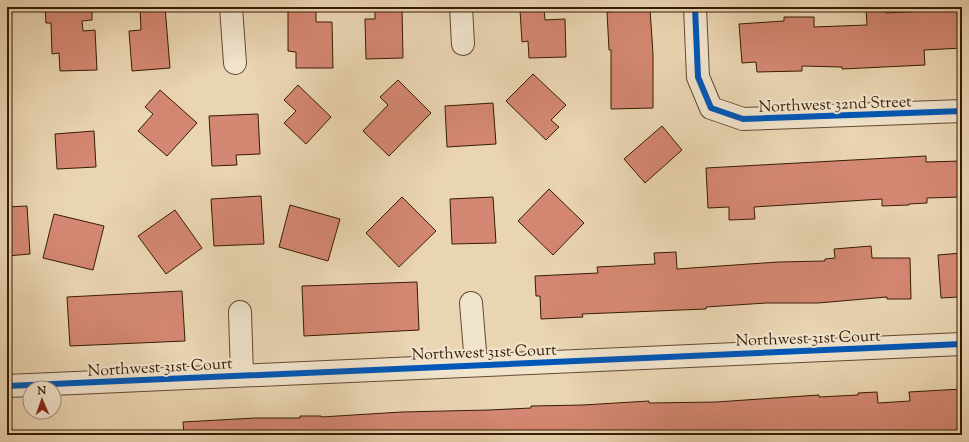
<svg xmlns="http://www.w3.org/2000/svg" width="969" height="442" font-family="'Sorts Mill Goudy',serif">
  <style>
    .building { fill: #d48772; stroke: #371c05 }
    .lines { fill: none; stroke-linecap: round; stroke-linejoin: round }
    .minor-casing { stroke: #644a30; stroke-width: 24 }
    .minor { stroke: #f1e4cd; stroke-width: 22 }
    .cycleway-casing { stroke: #f1e4cd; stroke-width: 8 }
    .cycleway { stroke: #0057b8; stroke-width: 6 }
    .labels { text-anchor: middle; stroke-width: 4; stroke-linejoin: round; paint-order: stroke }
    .street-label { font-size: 16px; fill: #371c05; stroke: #f1e4cd }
  </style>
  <rect width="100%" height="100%" fill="#ead5b2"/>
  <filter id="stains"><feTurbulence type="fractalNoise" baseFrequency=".005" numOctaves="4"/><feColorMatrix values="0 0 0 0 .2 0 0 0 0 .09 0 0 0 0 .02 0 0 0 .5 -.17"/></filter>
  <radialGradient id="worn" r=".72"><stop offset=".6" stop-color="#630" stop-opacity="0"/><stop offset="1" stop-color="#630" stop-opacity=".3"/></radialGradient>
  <!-- building -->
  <g class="building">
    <path d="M 45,7 L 92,7 L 92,20 L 82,21 L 83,31 L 95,30 L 97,70 L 60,71 L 59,53 L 52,54 L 51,23 L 46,23 Z"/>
    <path d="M 140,7 L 165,7 L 170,68 L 132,71 L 129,31 L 141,30 Z"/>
    <path d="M 288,7 L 316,7 L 316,22 L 332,22 L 333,68 L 296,68 L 296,52 L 288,51 Z"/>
    <path d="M 375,7 L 402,7 L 403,58 L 366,59 L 365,19 L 375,19 Z"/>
    <path d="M 885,7 L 886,13 L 962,9 L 962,48 L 924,50 L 925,65 L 842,69 L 842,67 L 802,66 L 802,71 L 757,72 L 756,62 L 742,63 L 739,24 L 784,21 L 784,17 L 814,17 L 814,27 L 867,25 L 866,8 Z"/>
    <path d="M 544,9 L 545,20 L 565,19 L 566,57 L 529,58 L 528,41 L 522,42 L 520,10 Z"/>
    <path d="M 650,9 L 653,54 L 653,108 L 611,109 L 611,50 L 609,50 L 607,12 Z"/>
    <path d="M 533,74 L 566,105 L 551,120 L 559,127 L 546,140 L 506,101 Z"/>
    <path d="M 398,80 L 431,113 L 389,156 L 363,131 L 388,105 L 380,97 Z"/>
    <path d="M 298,85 L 331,117 L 306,144 L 284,123 L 296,111 L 284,100 Z"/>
    <path d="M 160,90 L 197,123 L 167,156 L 138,131 L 153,114 L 145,107 Z"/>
    <path d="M 493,103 L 496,144 L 447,147 L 445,106 Z"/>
    <path d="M 258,114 L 260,154 L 236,155 L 237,165 L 212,166 L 209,116 Z"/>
    <path d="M 662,126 L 682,150 L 645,183 L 624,159 Z"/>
    <path d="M 94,131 L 96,167 L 57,169 L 55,134 Z"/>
    <path d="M 926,156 L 926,162 L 962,161 L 962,197 L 927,198 L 927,203 L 909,204 L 909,205 L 882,206 L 882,199 L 754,207 L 755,219 L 729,220 L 729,207 L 708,208 L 706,168 Z"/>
    <path d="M 549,189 L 584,223 L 553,255 L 518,221 Z"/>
    <path d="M 261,196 L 264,244 L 214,246 L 211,199 Z"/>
    <path d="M 402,197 L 436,231 L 399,267 L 366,233 Z"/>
    <path d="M 493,197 L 496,243 L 452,244 L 450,199 Z"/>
    <path d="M 290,205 L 340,219 L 328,261 L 279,247 Z"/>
    <path d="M 27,206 L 30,254 L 7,256 L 7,207 Z"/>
    <path d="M 175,210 L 202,248 L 166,274 L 138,236 Z"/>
    <path d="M 54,214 L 104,226 L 93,270 L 43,258 Z"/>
    <path d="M 871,246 L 872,258 L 910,258 L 911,299 L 887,299 L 887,297 L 818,303 L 766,303 L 706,307 L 706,309 L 582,314 L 583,317 L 541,319 L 540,296 L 536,296 L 535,276 L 598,273 L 597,267 L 655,264 L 654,253 L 676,252 L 677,269 L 778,262 L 825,261 L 825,259 L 835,258 L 834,249 Z"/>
    <path d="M 962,253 L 962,290 L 959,290 L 959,297 L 941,298 L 938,255 Z"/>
    <path d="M 417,282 L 419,330 L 304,336 L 302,286 Z"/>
    <path d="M 182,291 L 185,341 L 70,346 L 67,297 Z"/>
    <path d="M 962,389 L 962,431 L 927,433 L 927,435 L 184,435 L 183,422 L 255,418 L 300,418 L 300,416 L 321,416 L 321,417 L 402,412 L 489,410 L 531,408 L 531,406 L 583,405 L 649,401 L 649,403 L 716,402 L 819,395 L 819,397 L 858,395 L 858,393 L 877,392 L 878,403 L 910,401 L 909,392 Z"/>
  </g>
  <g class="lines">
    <defs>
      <g id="minor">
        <path d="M 231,7 L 235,63"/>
        <path d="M 461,7 L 463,44"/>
        <path d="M 695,7 L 698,77 L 711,108 L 743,119 L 962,111"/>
        <path d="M 471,303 L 476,364"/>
        <path d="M 240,312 L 242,375"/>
        <path d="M 7,386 L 962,344"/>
      </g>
    </defs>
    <!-- minor casing -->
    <use href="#minor" class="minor-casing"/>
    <!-- minor -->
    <use href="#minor" class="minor"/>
    <defs>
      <g id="cycleway">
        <path d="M 695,7 L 698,77 L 711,108 L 743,119 L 962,111"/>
        <path d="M 7,386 L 962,344"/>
      </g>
    </defs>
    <!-- cycleway casing -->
    <use href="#cycleway" class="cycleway-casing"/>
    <!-- cycleway -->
    <use href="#cycleway" class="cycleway"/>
  </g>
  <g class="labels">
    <!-- street labels -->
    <g class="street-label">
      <text transform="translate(835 103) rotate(-2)" y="6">Northwest 32nd Street</text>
      <text transform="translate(808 337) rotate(-2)" y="6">Northwest 31st Court</text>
      <text transform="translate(484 351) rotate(-2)" y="6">Northwest 31st Court</text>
      <text transform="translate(160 366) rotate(-3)" y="6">Northwest 31st Court</text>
    </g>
  </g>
  <!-- margin -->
  <rect width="969" height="442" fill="none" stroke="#ead5b2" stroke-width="24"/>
  <rect x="8" y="8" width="953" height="426" fill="none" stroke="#371c05" stroke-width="2"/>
  <rect x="12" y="12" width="945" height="418" fill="none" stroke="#371c05"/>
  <!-- north arrow -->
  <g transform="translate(42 400) rotate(358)"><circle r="19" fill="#f1e4cd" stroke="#a7947d"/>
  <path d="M0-3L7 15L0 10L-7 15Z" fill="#8f2418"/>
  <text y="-6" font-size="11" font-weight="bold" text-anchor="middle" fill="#371c05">N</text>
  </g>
  <rect width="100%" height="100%" filter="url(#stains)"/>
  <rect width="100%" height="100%" fill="url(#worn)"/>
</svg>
